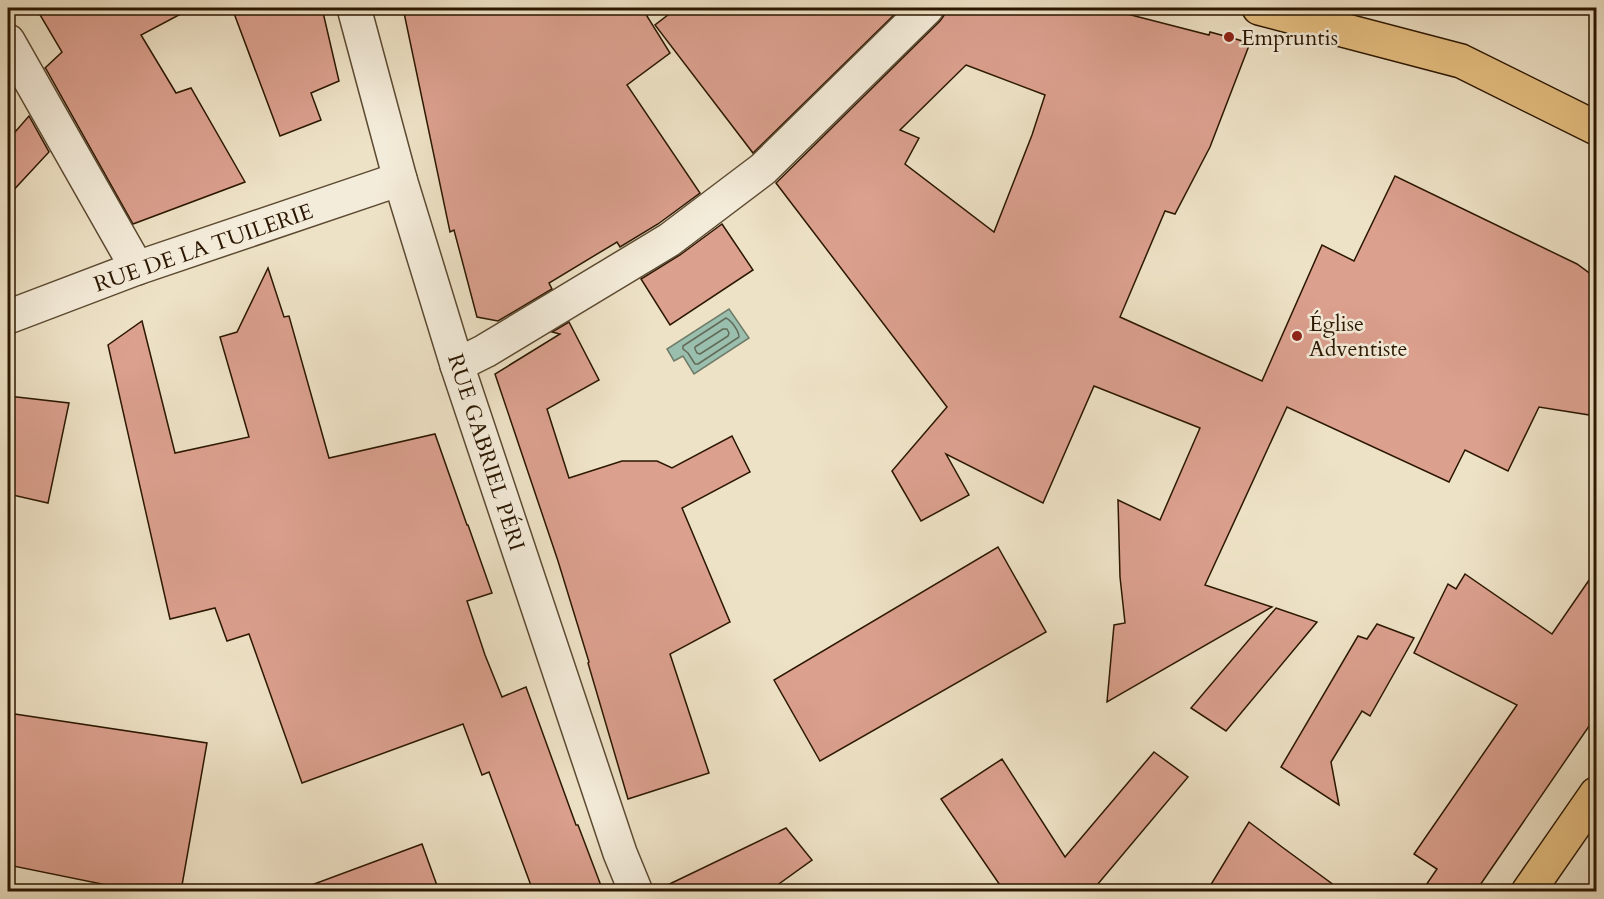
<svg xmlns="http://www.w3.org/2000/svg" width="1604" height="899" font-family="Cardo,serif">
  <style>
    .water { fill: #9bbfaf; stroke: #6e7c69; stroke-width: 1.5 }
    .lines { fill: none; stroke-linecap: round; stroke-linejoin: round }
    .shore { stroke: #636b58; stroke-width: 1.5 }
    .building { fill: #dba08e; stroke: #2b1701; stroke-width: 1.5; fill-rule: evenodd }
    .minor-casing { stroke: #5c4a32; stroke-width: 36 }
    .major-casing { stroke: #2b1701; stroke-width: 36 }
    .minor { stroke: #f4ecda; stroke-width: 33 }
    .major { stroke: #e7c183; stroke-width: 33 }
    .poi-dot { fill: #8f2418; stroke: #f4ecda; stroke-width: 2 }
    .labels { text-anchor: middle; stroke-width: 5; stroke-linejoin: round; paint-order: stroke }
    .poi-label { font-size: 22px; fill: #2b1701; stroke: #f4ecda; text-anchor: start }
    .street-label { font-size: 22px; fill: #2b1701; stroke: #f4ecda }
  </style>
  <rect width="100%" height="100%" fill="#eee2c6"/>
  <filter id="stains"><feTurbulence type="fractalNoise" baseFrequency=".00333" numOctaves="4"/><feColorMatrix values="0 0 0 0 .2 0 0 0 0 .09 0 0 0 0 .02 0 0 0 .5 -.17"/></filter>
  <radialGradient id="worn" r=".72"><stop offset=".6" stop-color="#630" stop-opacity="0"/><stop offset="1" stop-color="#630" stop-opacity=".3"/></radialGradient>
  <!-- water -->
  <path class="water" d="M 729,309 L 749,338 L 694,374 L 683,356 L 674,361 L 667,349 Z"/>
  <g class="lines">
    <!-- shore -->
    <g class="shore">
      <path d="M 726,318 C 731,320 739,331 739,337 L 698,364 L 695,364 L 688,353 L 683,349 L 683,346 Z"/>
      <path d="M 723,329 L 727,329 L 729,333 L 728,336 L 700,354 L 697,353 L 695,349 L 695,347 Z"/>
    </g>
  </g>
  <!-- building -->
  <g class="building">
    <path d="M 36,8 L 192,8 L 141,35 L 176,93 L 191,88 L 245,182 L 133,224 L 46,69 L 45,68 L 62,52 Z"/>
    <path d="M 232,8 L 322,8 L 339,81 L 311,93 L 321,120 L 280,136 Z"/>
    <path d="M 403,8 L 642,8 L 670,53 L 627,85 L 700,193 L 658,224 L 620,247 L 617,242 L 549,283 L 552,289 L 498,321 L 477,317 L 454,230 L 450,232 Z"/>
    <path d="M 677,8 L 901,8 L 753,153 L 655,25 Z"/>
    <path d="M 945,8 L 1104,8 L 1209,35 L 1210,32 L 1250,43 L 1210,147 L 1175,214 L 1165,211 L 1120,317 L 1262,381 L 1322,245 L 1354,261 L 1395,176 L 1577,264 L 1596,278 L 1596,416 L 1539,407 L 1508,471 L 1465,450 L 1449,482 L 1287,407 L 1205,585 L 1272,607 L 1107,702 L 1114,625 L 1125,623 L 1120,577 L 1118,500 L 1160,520 L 1200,428 L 1094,386 L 1043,503 L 946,454 L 969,495 L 921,521 L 892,471 L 947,407 L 776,183 L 940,21 L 945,14 ZM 966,65 L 1045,95 L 1032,135 L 994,232 L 905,164 L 919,138 L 900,130 Z"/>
    <path d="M 29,116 L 49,152 L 8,196 L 8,140 Z"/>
    <path d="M 722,224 L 753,270 L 670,325 L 641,279 L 680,255 Z"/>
    <path d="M 268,268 L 284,317 L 289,316 L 329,458 L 435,434 L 467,525 L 468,525 L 492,593 L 467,601 L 485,655 L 502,697 L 526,687 L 576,825 L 578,825 L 603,891 L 533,891 L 489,772 L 482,775 L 463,724 L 302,783 L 249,634 L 227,641 L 215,608 L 170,619 L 108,345 L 142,321 L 175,453 L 249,437 L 220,337 L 237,332 Z"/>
    <path d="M 569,322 L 599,380 L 547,409 L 569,478 L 622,461 L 657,461 L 672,468 L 732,436 L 750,472 L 682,508 L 730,622 L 670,654 L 709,773 L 628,799 L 588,663 L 589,662 L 558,561 L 495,374 L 560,334 L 552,332 Z"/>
    <path d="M 8,396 L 69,403 L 48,503 L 8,494 Z"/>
    <path d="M 998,547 L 1046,632 L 820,761 L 774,680 Z"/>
    <path d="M 1596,570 L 1596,716 L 1476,891 L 1422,891 L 1437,869 L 1414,854 L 1517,705 L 1414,653 L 1448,584 L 1456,589 L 1465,574 L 1552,634 Z"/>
    <path d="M 1276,608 L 1317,622 L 1226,731 L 1191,708 Z"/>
    <path d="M 1377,624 L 1414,638 L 1370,716 L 1362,711 L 1331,762 L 1339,805 L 1281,767 L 1358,636 L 1367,639 Z"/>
    <path d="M 8,713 L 207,743 L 181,891 L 136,891 L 8,865 Z"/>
    <path d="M 1154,752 L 1188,777 L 1092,891 L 1004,891 L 941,799 L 1002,759 L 1065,857 Z"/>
    <path d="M 1249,822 L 1282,847 L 1342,891 L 1207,891 Z"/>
    <path d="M 786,828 L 812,860 L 769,891 L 655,891 Z"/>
    <path d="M 422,844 L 439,891 L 306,891 L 306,887 Z"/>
  </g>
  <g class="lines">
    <defs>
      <g id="minor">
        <path d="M 354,8 L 400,179 L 457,365 L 620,853 L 636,892"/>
        <path d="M 8,41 L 137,268"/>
        <path d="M 8,317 L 137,268 L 400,179"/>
        <path d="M 457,365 L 485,351 L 669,240 L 763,169 L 927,8"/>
      </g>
      <g id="major">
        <path d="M 1259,8 L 1461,61 L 1596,128"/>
        <path d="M 1528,892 L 1596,794"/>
      </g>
    </defs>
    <!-- minor casing -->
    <use href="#minor" class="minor-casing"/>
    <!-- major casing -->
    <use href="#major" class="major-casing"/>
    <!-- minor -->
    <use href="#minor" class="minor"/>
    <!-- major -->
    <use href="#major" class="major"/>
  </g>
  <!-- markers -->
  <g class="poi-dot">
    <circle cx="1229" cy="37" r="6"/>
    <circle cx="1297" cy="336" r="6"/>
  </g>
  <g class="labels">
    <!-- poi labels -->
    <g class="poi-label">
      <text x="1241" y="45">Empruntis</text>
      <text x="1309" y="331">Église<tspan x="1309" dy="25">Adventiste</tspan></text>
    </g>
    <!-- street labels -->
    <g class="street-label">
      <text transform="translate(203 247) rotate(-19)" y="8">RUE DE LA TUILERIE</text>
      <text transform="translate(487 452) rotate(72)" y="8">RUE GABRIEL PÉRI</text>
    </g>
  </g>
  <!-- margin -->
  <rect width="1604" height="899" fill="none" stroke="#eee2c6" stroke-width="30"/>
  <rect x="9" y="9" width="1586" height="881" fill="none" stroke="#2b1701" stroke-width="3"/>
  <rect x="15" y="15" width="1574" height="869" fill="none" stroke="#2b1701" stroke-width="1.5"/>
  <rect width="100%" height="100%" filter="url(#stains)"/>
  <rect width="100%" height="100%" fill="url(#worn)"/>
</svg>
